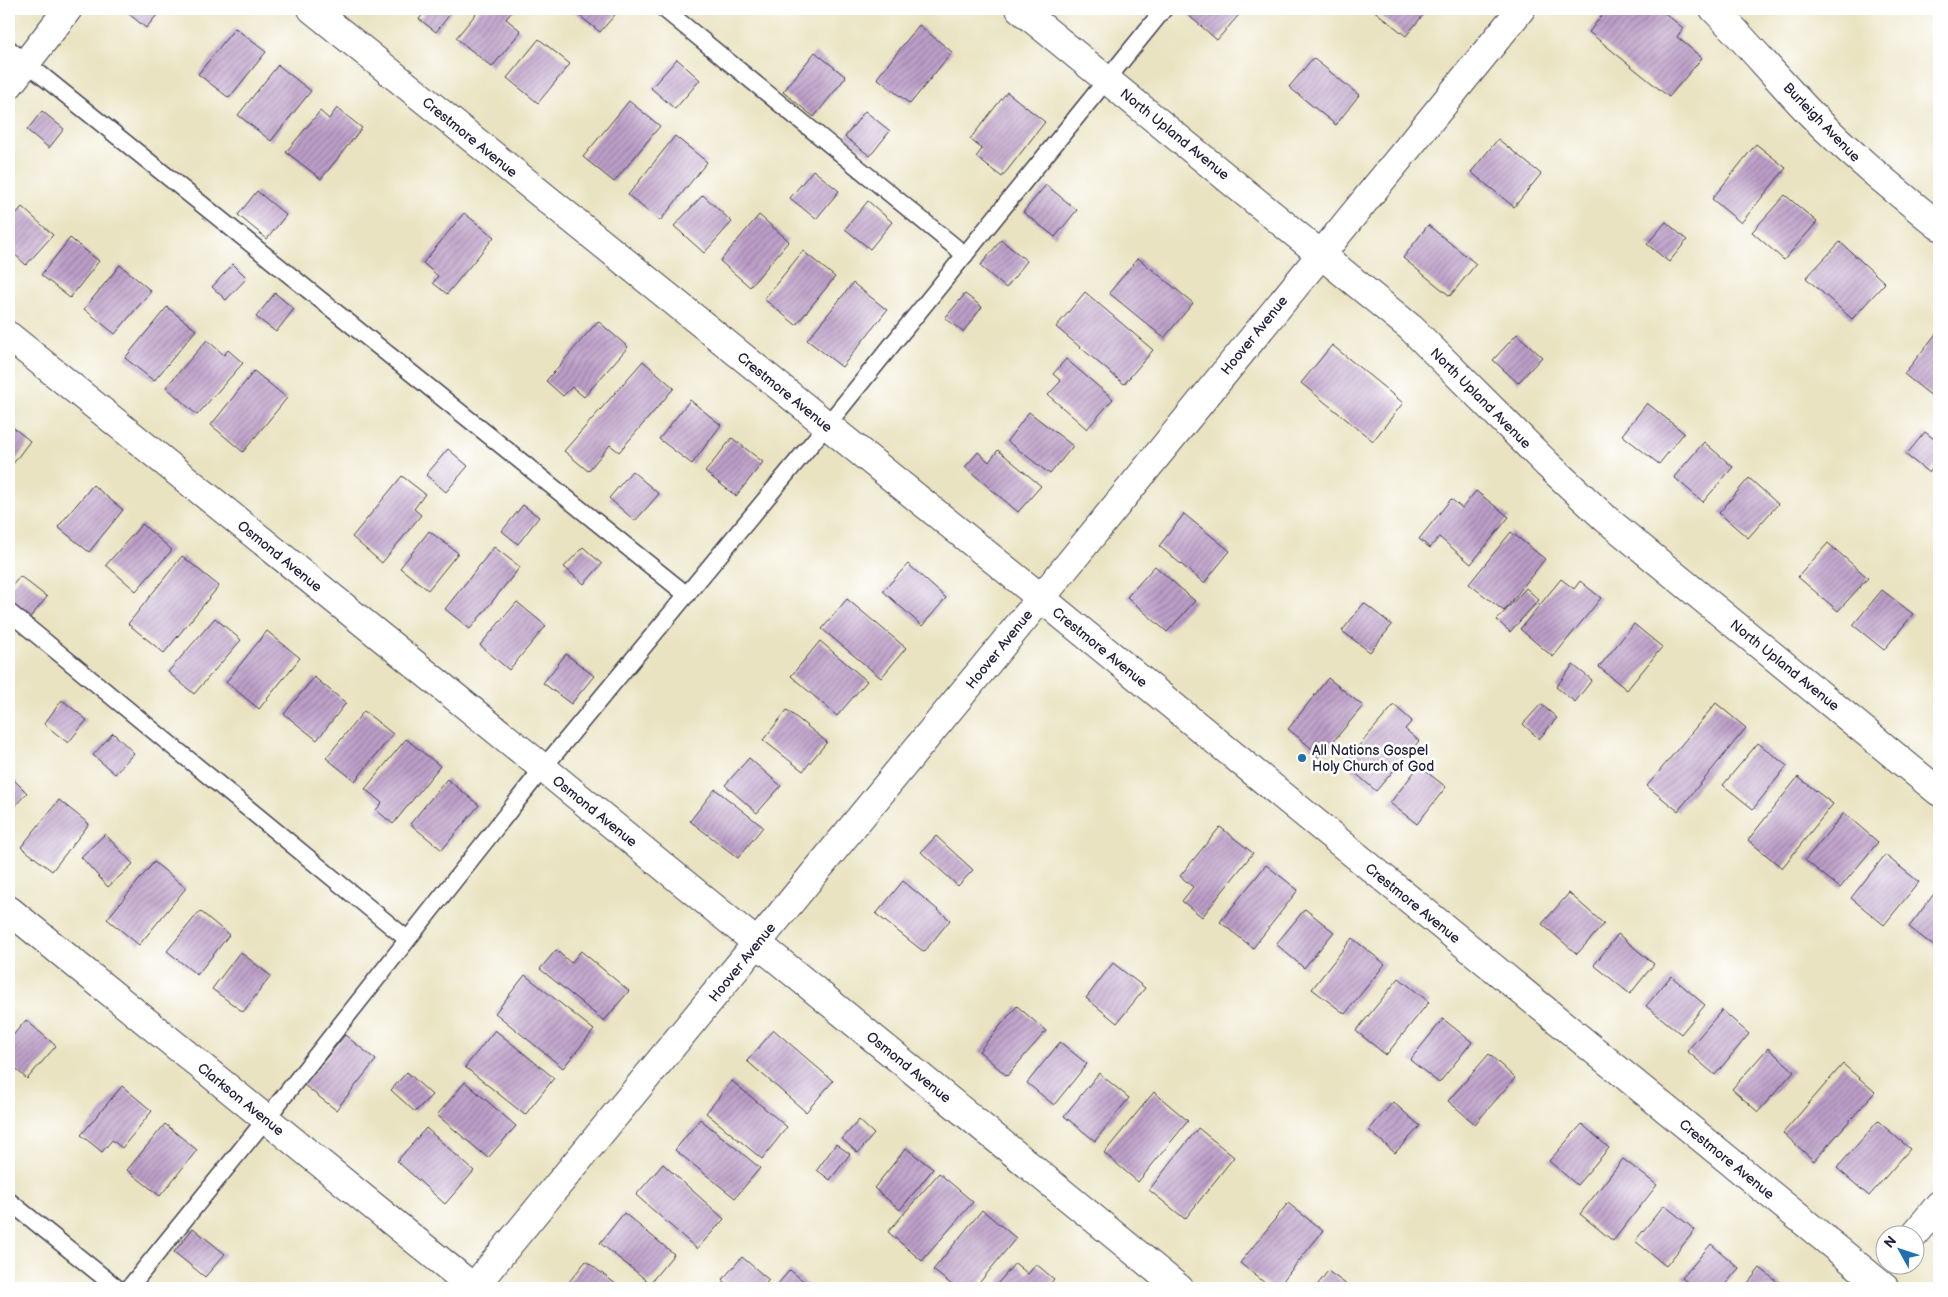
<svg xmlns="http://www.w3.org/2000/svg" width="1948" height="1297" font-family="'Balsamiq Sans',sans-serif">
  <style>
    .building { fill: url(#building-hatch) }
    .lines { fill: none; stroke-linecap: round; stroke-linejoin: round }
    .lane-casing { stroke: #403f4f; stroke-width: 19 }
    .street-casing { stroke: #403f4f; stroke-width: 30 }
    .secondary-casing { stroke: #403f4f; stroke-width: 30 }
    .lane { stroke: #fff; stroke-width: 16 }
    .street { stroke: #fff; stroke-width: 28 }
    .secondary { stroke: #fff; stroke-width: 28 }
    .poi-dot { fill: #1f6fb2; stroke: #fff; stroke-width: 2 }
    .labels { text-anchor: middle; stroke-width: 5; stroke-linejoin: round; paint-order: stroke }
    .street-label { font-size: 14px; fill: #22223b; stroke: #fff }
    .poi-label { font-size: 14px; fill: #22223b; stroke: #fff; text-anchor: start }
  </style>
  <defs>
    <pattern id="building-hatch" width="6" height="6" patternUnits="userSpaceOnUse" patternTransform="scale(1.25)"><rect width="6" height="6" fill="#bc9ec7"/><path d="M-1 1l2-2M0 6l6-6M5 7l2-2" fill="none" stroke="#9880a3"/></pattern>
  </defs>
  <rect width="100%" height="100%" fill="#fff"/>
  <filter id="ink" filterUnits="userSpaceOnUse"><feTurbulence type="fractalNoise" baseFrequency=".02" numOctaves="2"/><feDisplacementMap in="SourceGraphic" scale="10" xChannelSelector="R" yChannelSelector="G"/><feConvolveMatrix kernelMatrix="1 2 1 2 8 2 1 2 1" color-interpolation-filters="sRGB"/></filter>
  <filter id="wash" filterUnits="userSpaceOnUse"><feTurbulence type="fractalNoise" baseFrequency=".0096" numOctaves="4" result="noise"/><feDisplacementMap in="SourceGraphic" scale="20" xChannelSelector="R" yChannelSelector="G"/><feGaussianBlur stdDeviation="1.12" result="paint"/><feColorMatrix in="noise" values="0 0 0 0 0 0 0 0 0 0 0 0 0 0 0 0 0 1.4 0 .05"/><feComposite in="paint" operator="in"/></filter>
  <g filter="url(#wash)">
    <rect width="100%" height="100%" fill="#eae3c1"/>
    <g id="blocks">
      <!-- building -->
      <g class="building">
        <path d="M 123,9 L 162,9 L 146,28 Z"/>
        <path d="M 423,9 L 454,9 L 436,32 L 419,19 L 426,11 Z"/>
        <path d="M 480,9 L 514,9 L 506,19 L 521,31 L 492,67 L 456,38 Z"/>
        <path d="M 571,9 L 620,9 L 600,32 Z"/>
        <path d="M 1190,9 L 1244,9 L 1217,40 L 1186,13 Z"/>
        <path d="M 1372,9 L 1428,9 L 1406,36 Z"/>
        <path d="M 1607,9 L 1660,9 L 1683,28 L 1677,37 L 1702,58 L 1669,97 L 1589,32 Z"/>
        <path d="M 919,25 L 952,52 L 910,104 L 877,78 Z"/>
        <path d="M 235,28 L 266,52 L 229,98 L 198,74 Z"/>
        <path d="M 539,39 L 570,64 L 538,103 L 507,78 Z"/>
        <path d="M 815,52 L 846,77 L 814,117 L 783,92 Z"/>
        <path d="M 1313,58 L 1359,95 L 1336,125 L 1289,87 Z"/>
        <path d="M 677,59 L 700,80 L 675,109 L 651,88 Z"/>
        <path d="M 278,65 L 311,91 L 271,141 L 238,115 Z"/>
        <path d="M 1007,92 L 1045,122 L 1002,177 L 976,157 L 982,149 L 970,139 Z"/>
        <path d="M 629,101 L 660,126 L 614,182 L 583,157 Z"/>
        <path d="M 337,108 L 362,128 L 321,179 L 286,152 L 320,111 L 329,119 Z"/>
        <path d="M 42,111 L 64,129 L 49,148 L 27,130 Z"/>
        <path d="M 865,111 L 890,131 L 870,156 L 845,137 Z"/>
        <path d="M 675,136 L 707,162 L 660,221 L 628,195 Z"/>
        <path d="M 1498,139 L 1541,174 L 1514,207 L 1471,172 Z"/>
        <path d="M 1756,144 L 1786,168 L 1741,223 L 1712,199 Z"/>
        <path d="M 813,170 L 839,191 L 816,219 L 790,198 Z"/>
        <path d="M 1046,185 L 1077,210 L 1055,237 L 1023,212 Z"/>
        <path d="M 257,191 L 286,215 L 267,239 L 238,215 Z"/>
        <path d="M 703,195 L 732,222 L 704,253 L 674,226 Z"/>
        <path d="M 1785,195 L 1817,222 L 1784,260 L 1752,232 Z"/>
        <path d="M 868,201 L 892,222 L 870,249 L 845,229 Z"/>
        <path d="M 22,207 L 53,235 L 26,265 L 9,249 L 9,222 Z"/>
        <path d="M 464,213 L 494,237 L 447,294 L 433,283 L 438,276 L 423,263 Z"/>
        <path d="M 759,215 L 789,241 L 750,287 L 720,261 Z"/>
        <path d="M 1666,222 L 1687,240 L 1669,262 L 1647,244 Z"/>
        <path d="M 1428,225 L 1476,264 L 1450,296 L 1403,258 Z"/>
        <path d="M 70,238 L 99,261 L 70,298 L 41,275 Z"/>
        <path d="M 1001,240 L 1027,261 L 1006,288 L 980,266 Z"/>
        <path d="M 1840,242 L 1885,283 L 1852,319 L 1806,278 Z"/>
        <path d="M 803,251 L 835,277 L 796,325 L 764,299 Z"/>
        <path d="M 1138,258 L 1193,303 L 1164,338 L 1109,293 Z"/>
        <path d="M 233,264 L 247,278 L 226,300 L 212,287 Z"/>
        <path d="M 120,265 L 151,291 L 115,334 L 84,309 Z"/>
        <path d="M 853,283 L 887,310 L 842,367 L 807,340 Z"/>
        <path d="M 1085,292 L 1153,350 L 1124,384 L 1056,327 Z"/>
        <path d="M 275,293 L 294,309 L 276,332 L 256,317 Z"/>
        <path d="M 965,294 L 982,307 L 963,332 L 945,318 Z"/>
        <path d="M 167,307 L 196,330 L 154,381 L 125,358 Z"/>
        <path d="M 598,321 L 628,347 L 584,397 L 572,387 L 563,396 L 546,381 Z"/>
        <path d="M 1939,330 L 1939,399 L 1938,401 L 1904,374 Z"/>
        <path d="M 1517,334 L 1542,357 L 1518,383 L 1493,360 Z"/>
        <path d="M 207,340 L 224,355 L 228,350 L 243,363 L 197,415 L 166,387 Z"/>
        <path d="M 1332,345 L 1403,403 L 1373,441 L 1301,383 Z"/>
        <path d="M 1066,359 L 1113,399 L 1087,429 L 1048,395 L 1061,381 L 1053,374 Z"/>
        <path d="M 643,361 L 674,388 L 619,452 L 610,445 L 588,471 L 564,451 Z"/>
        <path d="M 254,371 L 287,398 L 243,452 L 211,425 Z"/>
        <path d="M 690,400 L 721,425 L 692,464 L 659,439 Z"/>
        <path d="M 1647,403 L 1684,433 L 1659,464 L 1622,435 Z"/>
        <path d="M 1029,412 L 1073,446 L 1050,474 L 1007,441 Z"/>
        <path d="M 9,424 L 30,441 L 9,469 Z"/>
        <path d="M 1925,432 L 1939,443 L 1939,460 L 1929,473 L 1906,455 Z"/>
        <path d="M 732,438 L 763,462 L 736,496 L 705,472 Z"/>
        <path d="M 1704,442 L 1733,467 L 1703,502 L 1674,477 Z"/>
        <path d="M 448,449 L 468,466 L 446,492 L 426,475 Z"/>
        <path d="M 998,450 L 1041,486 L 1018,512 L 965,467 L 978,452 L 989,462 Z"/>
        <path d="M 632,471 L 659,494 L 635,521 L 609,498 Z"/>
        <path d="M 402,476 L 425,494 L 414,509 L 421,515 L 382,563 L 352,537 Z"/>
        <path d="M 1749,478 L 1778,504 L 1748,538 L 1719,513 Z"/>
        <path d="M 93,485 L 123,510 L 89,552 L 58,527 Z"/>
        <path d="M 1476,491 L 1509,517 L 1471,564 L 1439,537 L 1430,548 L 1419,539 L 1451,499 L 1462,508 Z"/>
        <path d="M 523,505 L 539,517 L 518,544 L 502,531 Z"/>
        <path d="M 1184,514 L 1230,551 L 1204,583 L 1159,546 Z"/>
        <path d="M 142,524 L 172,550 L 136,591 L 106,565 Z"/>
        <path d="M 429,531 L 458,553 L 428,590 L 400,568 Z"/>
        <path d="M 1511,532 L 1545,559 L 1504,611 L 1469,584 Z"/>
        <path d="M 1828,543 L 1868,578 L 1838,611 L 1798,577 Z"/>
        <path d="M 494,547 L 520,567 L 470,629 L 445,609 Z"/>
        <path d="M 583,547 L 602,564 L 584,584 L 564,567 Z"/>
        <path d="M 182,556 L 219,586 L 164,653 L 128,624 Z"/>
        <path d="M 908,564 L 946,598 L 922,626 L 883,591 Z"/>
        <path d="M 1155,566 L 1195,601 L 1167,632 L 1127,597 Z"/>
        <path d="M 20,576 L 47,597 L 27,621 L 9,607 L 9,590 Z"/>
        <path d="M 1561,579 L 1574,589 L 1580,581 L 1601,598 L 1553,657 L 1520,629 Z"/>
        <path d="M 1526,588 L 1539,600 L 1510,632 L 1497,620 Z"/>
        <path d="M 1882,590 L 1913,614 L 1884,650 L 1853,625 Z"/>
        <path d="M 847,599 L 906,648 L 881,678 L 822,629 Z"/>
        <path d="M 517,602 L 546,626 L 509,670 L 480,645 Z"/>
        <path d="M 1364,603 L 1392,625 L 1370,652 L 1342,631 Z"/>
        <path d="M 215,618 L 241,640 L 194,694 L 168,672 Z"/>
        <path d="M 1634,624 L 1662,647 L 1627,690 L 1599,667 Z"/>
        <path d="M 267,631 L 300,658 L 259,709 L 226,682 Z"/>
        <path d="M 820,641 L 867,681 L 837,716 L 791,676 Z"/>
        <path d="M 566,654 L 594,676 L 571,704 L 543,683 Z"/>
        <path d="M 1573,665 L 1592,680 L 1575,702 L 1556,687 Z"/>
        <path d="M 314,677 L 346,703 L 317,740 L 284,714 Z"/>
        <path d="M 1328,678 L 1363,706 L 1321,756 L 1288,729 Z"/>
        <path d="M 62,700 L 87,720 L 68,743 L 44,724 Z"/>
        <path d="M 1716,703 L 1746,728 L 1678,811 L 1647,786 Z"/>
        <path d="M 1541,704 L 1557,718 L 1539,739 L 1523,724 Z"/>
        <path d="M 1394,705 L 1412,721 L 1405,729 L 1419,741 L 1376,791 L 1344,763 Z"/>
        <path d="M 787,710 L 827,742 L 803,771 L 763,740 Z"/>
        <path d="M 364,711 L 393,734 L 355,781 L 326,758 Z"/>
        <path d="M 113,733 L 134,753 L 115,774 L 93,755 Z"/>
        <path d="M 406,739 L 440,766 L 393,824 L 376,810 L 382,803 L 365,789 Z"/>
        <path d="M 1758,743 L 1787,766 L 1753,809 L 1723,785 Z"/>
        <path d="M 749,758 L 781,786 L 757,813 L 725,785 Z"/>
        <path d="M 1419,766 L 1446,787 L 1417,824 L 1390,803 Z"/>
        <path d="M 9,775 L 27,793 L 9,812 Z"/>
        <path d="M 1798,777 L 1833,804 L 1782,868 L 1748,840 Z"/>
        <path d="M 447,779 L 479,805 L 442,850 L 410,824 Z"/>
        <path d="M 715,789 L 763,827 L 738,858 L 690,821 Z"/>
        <path d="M 59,800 L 89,824 L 52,871 L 21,847 Z"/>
        <path d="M 1844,813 L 1878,842 L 1840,888 L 1805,860 Z"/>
        <path d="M 1220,827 L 1253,853 L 1202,917 L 1182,901 L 1193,887 L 1180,876 Z"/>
        <path d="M 105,834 L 133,864 L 108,887 L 81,857 Z"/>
        <path d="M 936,836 L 973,870 L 958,886 L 921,852 Z"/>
        <path d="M 1885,855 L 1919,882 L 1884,925 L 1851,898 Z"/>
        <path d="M 154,862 L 186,888 L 139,945 L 107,919 Z"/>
        <path d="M 1266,865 L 1298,890 L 1253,948 L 1220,922 Z"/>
        <path d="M 903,881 L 950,920 L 924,952 L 876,914 Z"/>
        <path d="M 1937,890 L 1939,892 L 1939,950 L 1909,927 Z"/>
        <path d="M 1569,893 L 1604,924 L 1577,954 L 1542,924 Z"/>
        <path d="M 1305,909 L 1334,932 L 1304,968 L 1276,944 Z"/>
        <path d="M 200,911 L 229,935 L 197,975 L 167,951 Z"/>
        <path d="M 1618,934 L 1654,964 L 1630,994 L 1594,965 Z"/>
        <path d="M 1352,938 L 1385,964 L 1345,1014 L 1312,989 Z"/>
        <path d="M 556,950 L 571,963 L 581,951 L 629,991 L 604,1021 L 540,969 Z"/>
        <path d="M 240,952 L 271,976 L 243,1012 L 212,989 Z"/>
        <path d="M 1113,963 L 1145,988 L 1117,1023 L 1086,998 Z"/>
        <path d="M 525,975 L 594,1030 L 563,1068 L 495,1013 Z"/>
        <path d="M 1671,976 L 1705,1005 L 1681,1034 L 1646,1006 Z"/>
        <path d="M 1399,978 L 1429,1002 L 1386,1055 L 1356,1031 Z"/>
        <path d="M 1017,1006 L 1046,1031 L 1007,1076 L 979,1051 Z"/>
        <path d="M 1722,1010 L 1749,1034 L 1715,1075 L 1687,1051 Z"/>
        <path d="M 1443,1019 L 1472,1042 L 1439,1083 L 1410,1060 Z"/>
        <path d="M 26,1020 L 56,1046 L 27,1079 L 9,1063 L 9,1040 Z"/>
        <path d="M 495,1030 L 554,1078 L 525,1115 L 465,1067 Z"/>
        <path d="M 774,1030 L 833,1081 L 806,1112 L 747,1061 Z"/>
        <path d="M 345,1035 L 376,1060 L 336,1110 L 304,1085 Z"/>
        <path d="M 1060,1042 L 1087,1064 L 1054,1105 L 1027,1083 Z"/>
        <path d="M 1768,1048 L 1794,1071 L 1758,1112 L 1732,1089 Z"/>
        <path d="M 1489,1054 L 1515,1078 L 1475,1124 L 1448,1101 Z"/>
        <path d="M 1843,1064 L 1875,1092 L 1814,1161 L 1783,1133 Z"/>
        <path d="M 407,1072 L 432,1095 L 415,1112 L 391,1090 Z"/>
        <path d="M 1099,1073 L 1129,1098 L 1095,1141 L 1064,1116 Z"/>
        <path d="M 732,1081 L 787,1127 L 762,1159 L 706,1113 Z"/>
        <path d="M 465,1082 L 516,1126 L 488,1158 L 437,1115 Z"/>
        <path d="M 122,1086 L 152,1111 L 122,1148 L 112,1140 L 102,1152 L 81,1135 Z"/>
        <path d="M 1154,1092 L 1188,1121 L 1138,1182 L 1104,1153 Z"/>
        <path d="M 1393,1102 L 1420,1126 L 1395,1153 L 1369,1130 Z"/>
        <path d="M 700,1119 L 760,1168 L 735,1198 L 675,1150 Z"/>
        <path d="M 859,1120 L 874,1134 L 858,1153 L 842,1139 Z"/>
        <path d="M 1878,1121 L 1910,1149 L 1869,1196 L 1837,1168 Z"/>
        <path d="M 165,1124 L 197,1150 L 160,1196 L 127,1170 Z"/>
        <path d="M 1582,1124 L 1609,1148 L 1577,1185 L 1549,1161 Z"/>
        <path d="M 426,1128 L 474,1171 L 445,1204 L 397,1161 Z"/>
        <path d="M 1198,1128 L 1234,1157 L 1185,1219 L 1149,1190 Z"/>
        <path d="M 836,1144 L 850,1154 L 830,1180 L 817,1170 Z"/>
        <path d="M 906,1148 L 933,1169 L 900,1210 L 874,1188 Z"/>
        <path d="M 1623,1159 L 1657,1185 L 1613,1241 L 1580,1214 Z"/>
        <path d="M 663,1164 L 724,1219 L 697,1249 L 636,1195 Z"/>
        <path d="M 939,1173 L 973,1202 L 922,1261 L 888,1232 Z"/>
        <path d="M 1288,1203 L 1323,1231 L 1277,1288 L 1271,1288 L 1240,1263 Z"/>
        <path d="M 1664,1205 L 1695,1230 L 1666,1266 L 1635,1241 Z"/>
        <path d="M 982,1210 L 1016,1238 L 975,1288 L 956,1288 L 933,1270 Z"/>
        <path d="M 624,1213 L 674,1254 L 650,1283 L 600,1243 Z"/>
        <path d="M 193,1228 L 225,1254 L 205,1277 L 174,1252 Z"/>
        <path d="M 1711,1244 L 1739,1268 L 1722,1288 L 1695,1288 L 1682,1278 Z"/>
        <path d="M 742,1257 L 769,1280 L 761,1288 L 732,1288 L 722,1280 Z"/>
        <path d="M 586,1261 L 621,1288 L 564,1288 Z"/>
        <path d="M 1015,1263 L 1028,1274 L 1036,1264 L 1054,1279 L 1046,1288 L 994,1288 Z"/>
        <path d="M 1760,1268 L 1785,1288 L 1744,1288 Z"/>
        <path d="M 790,1270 L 812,1288 L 774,1288 Z"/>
        <path d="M 1328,1271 L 1351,1288 L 1315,1288 Z"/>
      </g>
    </g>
  </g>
  <g filter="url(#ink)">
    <use href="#blocks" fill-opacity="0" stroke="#403f4f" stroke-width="1"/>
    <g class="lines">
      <defs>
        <g id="lane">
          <path d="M 664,9 L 965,255"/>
          <path d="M 9,49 L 687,595"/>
          <path d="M 9,612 L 407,939"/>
          <path d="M 9,1201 L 117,1288"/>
          <path d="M 129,1288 L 266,1119 L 543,768 L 827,425 L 1164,9"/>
        </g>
        <g id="street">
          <path d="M 312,9 L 1041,598 L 1885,1288"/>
          <path d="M 1020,9 L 1411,328 L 1547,464 L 1606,519 L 1939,792"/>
          <path d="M 1714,9 C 1747,42 1777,79 1810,113 C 1850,154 1895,190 1939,226"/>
          <path d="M 9,85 L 68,9"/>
          <path d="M 9,336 L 543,768 L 1179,1288"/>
          <path d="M 9,910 L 474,1288"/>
          <path d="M 1915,1234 L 1939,1205"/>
        </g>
        <path id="secondary" d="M 473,1288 L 1041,598 L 1521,9"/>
      </defs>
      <!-- lane casing -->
      <use href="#lane" class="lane-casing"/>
      <!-- street casing -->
      <use href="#street" class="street-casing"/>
      <!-- secondary casing -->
      <use href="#secondary" class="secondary-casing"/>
      <!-- lane -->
      <use href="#lane" class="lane"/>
      <!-- street -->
      <use href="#street" class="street"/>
      <!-- secondary -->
      <use href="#secondary" class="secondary"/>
    </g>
  </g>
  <!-- markers -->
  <circle class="poi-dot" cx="1302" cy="758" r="5"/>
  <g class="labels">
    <!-- street labels -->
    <g class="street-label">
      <text transform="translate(1822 122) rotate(46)" y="5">Burleigh Avenue</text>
      <text transform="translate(1175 134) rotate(39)" y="5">North Upland Avenue</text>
      <text transform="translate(470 137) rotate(39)" y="5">Crestmore Avenue</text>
      <text transform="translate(1254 335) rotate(-51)" y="5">Hoover Avenue</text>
      <text transform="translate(785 392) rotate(39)" y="5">Crestmore Avenue</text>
      <text transform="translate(1481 398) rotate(45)" y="5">North Upland Avenue</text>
      <text transform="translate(280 556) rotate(39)" y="5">Osmond Avenue</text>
      <text transform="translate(1100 647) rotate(39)" y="5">Crestmore Avenue</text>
      <text transform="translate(999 649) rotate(-51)" y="5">Hoover Avenue</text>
      <text transform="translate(1785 665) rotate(39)" y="5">North Upland Avenue</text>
      <text transform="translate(595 811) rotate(39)" y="5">Osmond Avenue</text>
      <text transform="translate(1413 903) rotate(39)" y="5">Crestmore Avenue</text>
      <text transform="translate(742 962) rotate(-51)" y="5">Hoover Avenue</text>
      <text transform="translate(909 1067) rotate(39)" y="5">Osmond Avenue</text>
      <text transform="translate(241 1099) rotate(39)" y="5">Clarkson Avenue</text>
      <text transform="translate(1727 1159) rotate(39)" y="5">Crestmore Avenue</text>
    </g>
    <!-- poi labels -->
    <g class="poi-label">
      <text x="1312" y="755">All Nations Gospel<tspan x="1312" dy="16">Holy Church of God</tspan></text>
    </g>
  </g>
  <!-- margin -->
  <rect width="1948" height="1297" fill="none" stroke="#fff" stroke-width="30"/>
  <!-- north arrow -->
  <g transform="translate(1900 1250) rotate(310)"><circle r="24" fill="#ffffff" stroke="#a7a7b1"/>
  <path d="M0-4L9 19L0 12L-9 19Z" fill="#1f6fb2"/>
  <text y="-8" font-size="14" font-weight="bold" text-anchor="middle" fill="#22223b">N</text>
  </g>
</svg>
